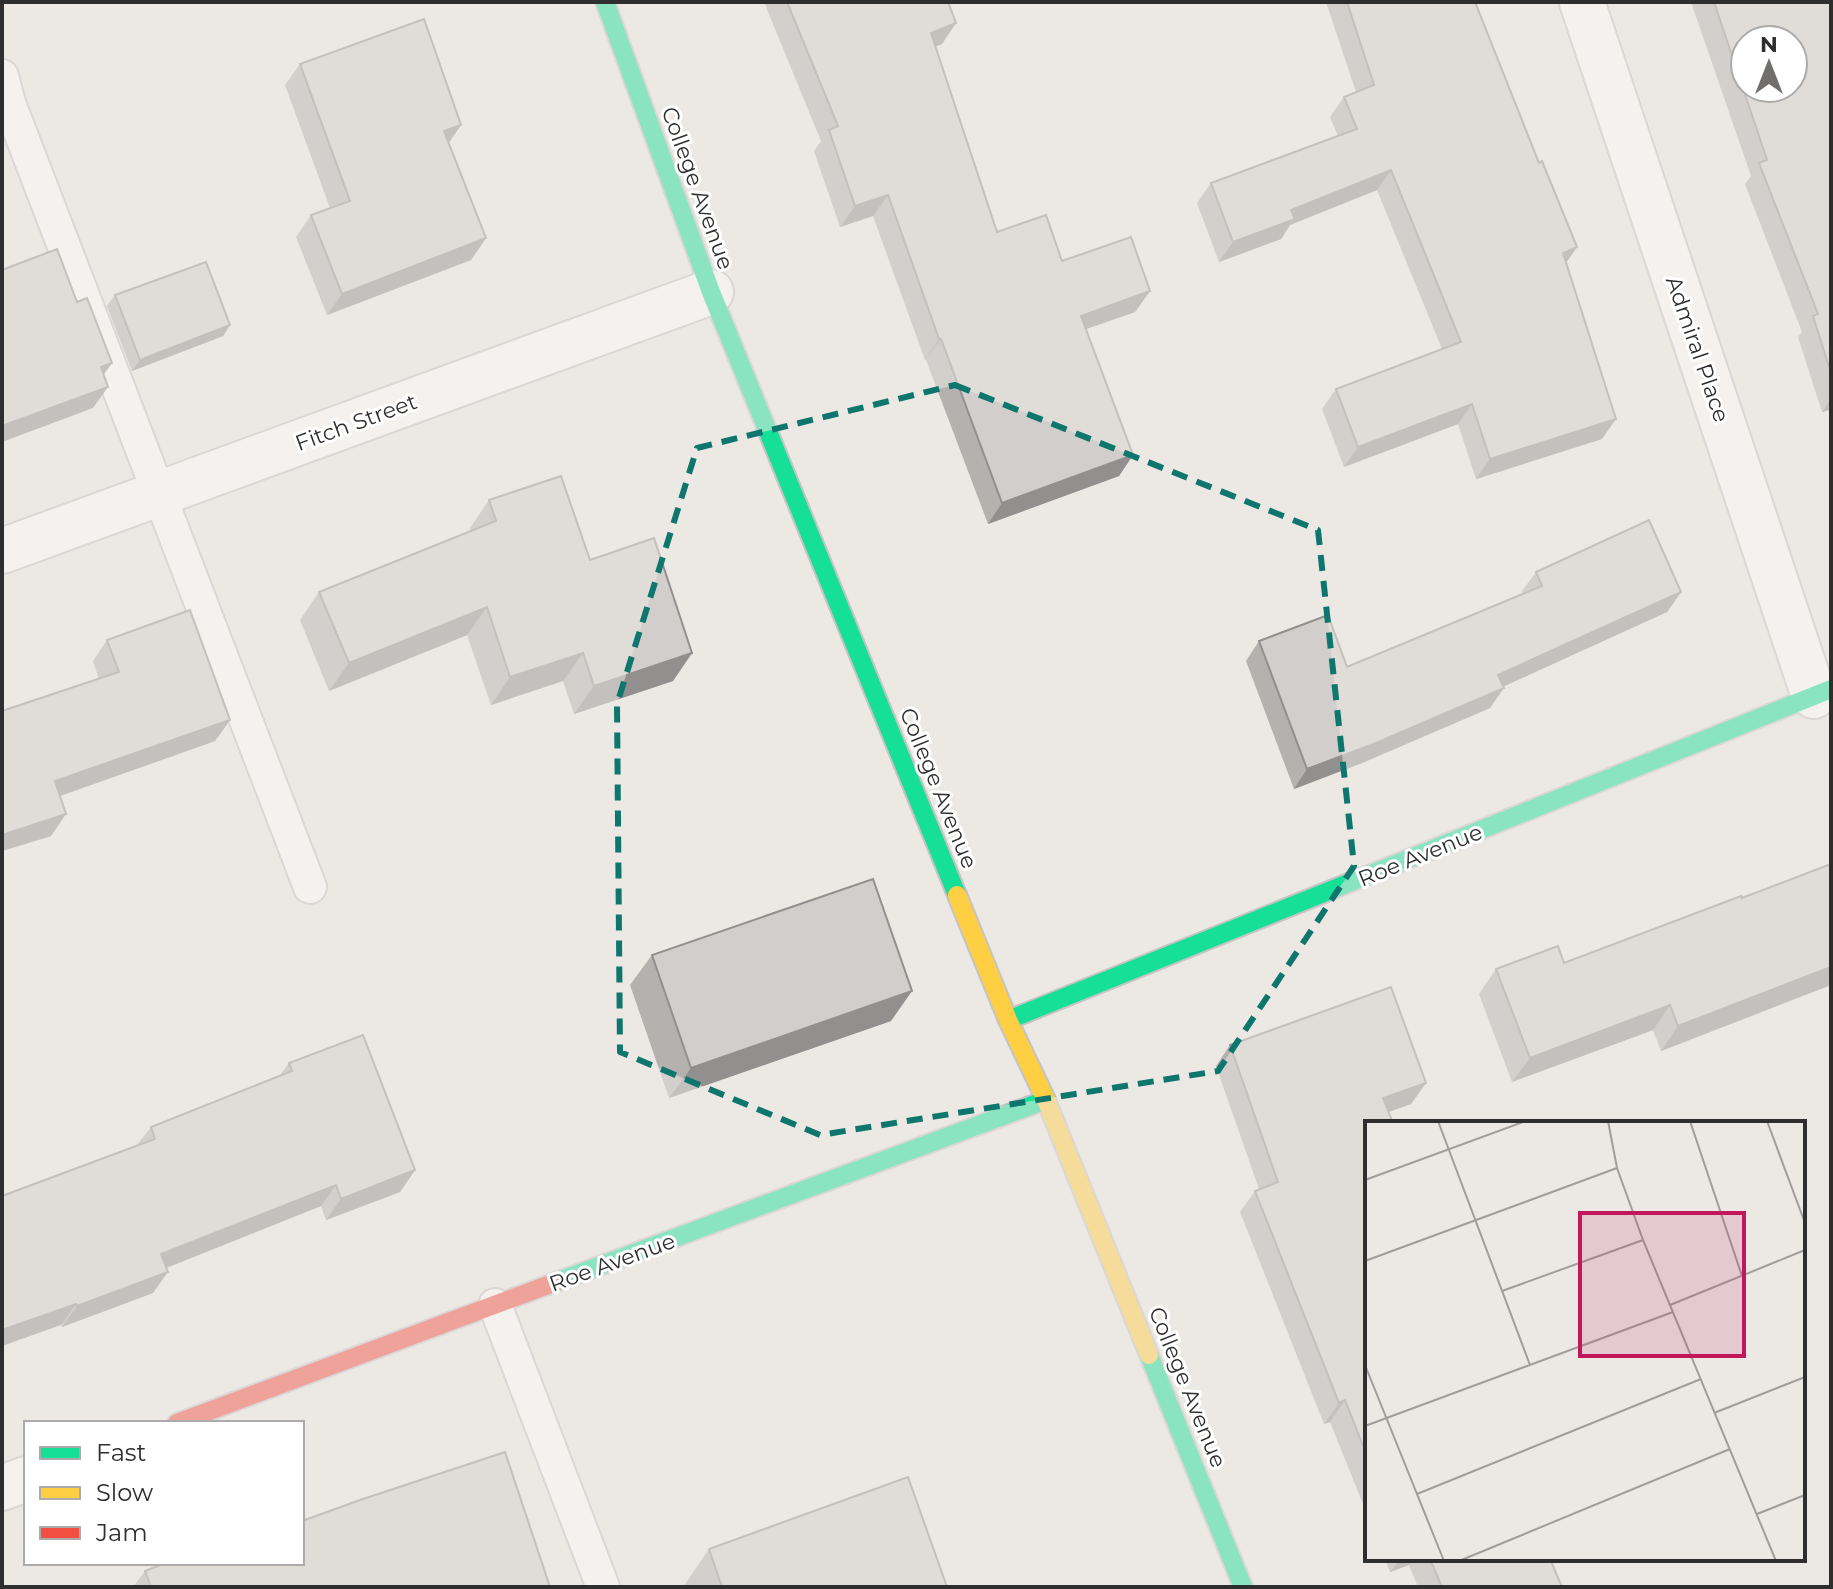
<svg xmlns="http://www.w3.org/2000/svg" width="1833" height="1589" font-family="Montserrat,sans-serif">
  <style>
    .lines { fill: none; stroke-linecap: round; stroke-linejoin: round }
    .lane-casing { stroke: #c5c4c5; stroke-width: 36 }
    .street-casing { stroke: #c5c4c5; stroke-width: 48 }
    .fast-casing { stroke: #c5c4c5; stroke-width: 22 }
    .slow-casing { stroke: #c5c4c5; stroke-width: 22 }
    .jam-casing { stroke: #c5c4c5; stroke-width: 22 }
    .lane { stroke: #fcfcfb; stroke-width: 32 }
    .street { stroke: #fcfcfb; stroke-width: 44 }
    .fast { stroke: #16e098; stroke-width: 18 }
    .slow { stroke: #ffcf43; stroke-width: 18 }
    .jam { stroke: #f24e42; stroke-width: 18 }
    .wall { fill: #b4b1af }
    .shaded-wall { fill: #92908e }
    .building { fill: #d1cecb; stroke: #92908e; stroke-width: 2; fill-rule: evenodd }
    .marked { fill: none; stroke: #0f766e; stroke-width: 6; stroke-dasharray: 16 10; stroke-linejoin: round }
    .labels { text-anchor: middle; stroke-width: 6; stroke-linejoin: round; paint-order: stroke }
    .street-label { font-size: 22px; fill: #2e2e2e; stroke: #fff }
    .inset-road { fill: none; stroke: #a09e9b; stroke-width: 2 }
    .view { fill: #c2185b; fill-opacity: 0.15; stroke: #c2185b; stroke-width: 4 }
    .inset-edge { fill: none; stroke: #2e2e2e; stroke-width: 4 }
  </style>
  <rect width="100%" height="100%" fill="#ece8e4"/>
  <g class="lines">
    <defs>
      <g id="lane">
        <path d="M 2,76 L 9,103 L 310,887"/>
        <path d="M 495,1305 L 603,1587"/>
      </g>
      <g id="street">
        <path d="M 1582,2 L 1814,696"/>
        <path d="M 2,551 L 711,292"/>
        <path d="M 2,1488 L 26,1479"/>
      </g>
      <g id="fast">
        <path d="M 605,2 L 711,292 L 957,895"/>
        <path d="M 1008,1020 L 1831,689"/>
        <path d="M 556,1282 L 1046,1100"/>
        <path d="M 1149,1355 L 1243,1587"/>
      </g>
      <path id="slow" d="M 957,895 L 1008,1020 L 1046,1100 L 1149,1355"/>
      <path id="jam" d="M 177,1423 L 556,1282"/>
    </defs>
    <!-- lane casing -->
    <use href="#lane" class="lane-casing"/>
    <!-- street casing -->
    <use href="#street" class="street-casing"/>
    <!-- fast casing -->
    <use href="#fast" class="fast-casing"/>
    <!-- slow casing -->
    <use href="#slow" class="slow-casing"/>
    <!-- jam casing -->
    <use href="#jam" class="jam-casing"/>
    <!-- lane -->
    <use href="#lane" class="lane"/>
    <!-- street -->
    <use href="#street" class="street"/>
    <!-- fast -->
    <use href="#fast" class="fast"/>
    <!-- slow -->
    <use href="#slow" class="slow"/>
    <!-- jam -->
    <use href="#jam" class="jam"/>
  </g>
  <!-- wall -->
  <g class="wall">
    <path d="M 764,2 L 948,2 L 942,44 L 935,46 L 997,232 L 1062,261 L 1150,291 L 1135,312 L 1086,329 L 1133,455 L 1119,476 L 988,524 L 926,360 L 925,360 L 873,216 L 840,227 L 814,151 L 821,141 Z"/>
    <path d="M 1326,2 L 1475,2 L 1539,163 L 1577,247 L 1566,263 L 1602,439 L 1476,479 L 1458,424 L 1344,467 L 1322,409 L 1336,389 L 1442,349 L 1377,190 L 1290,225 L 1281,239 L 1219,262 L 1197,203 L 1211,183 L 1338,136 L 1330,117 L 1344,97 L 1356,92 Z"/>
    <path d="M 1691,2 L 1831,2 L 1831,417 L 1829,410 L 1822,412 L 1798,337 L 1802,332 L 1745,184 L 1751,176 Z"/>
    <path d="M 300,64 L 461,125 L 449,143 L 486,238 L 471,260 L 327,315 L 296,237 L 311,215 L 330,208 L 285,85 Z"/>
    <path d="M 115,295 L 230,325 L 223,336 L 132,371 L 107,306 Z"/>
    <path d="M 489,500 L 590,560 L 692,653 L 673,681 L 574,714 L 563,681 L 491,705 L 467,635 L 329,691 L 300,620 L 319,592 L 471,531 L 470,528 Z"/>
    <path d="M 1536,572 L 1681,592 L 1667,612 L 1503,686 L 1490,708 L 1362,763 L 1294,789 L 1246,661 L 1259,641 L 1347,667 L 1523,593 L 1522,591 Z"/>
    <path d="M 107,640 L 230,720 L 215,741 L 60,796 L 51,836 L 2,851 L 99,679 L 93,661 Z"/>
    <path d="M 1831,864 L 1831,985 L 1661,1051 L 1653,1030 L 1512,1082 L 1479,994 L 1496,969 L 1564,963 L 1742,898 Z"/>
    <path d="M 652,955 L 891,1021 L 669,1098 L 630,985 Z"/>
    <path d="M 1230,1045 L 1426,1083 L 1411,1104 L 1389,1112 L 1367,1123 L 1367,1514 L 1330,1422 L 1324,1424 L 1240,1212 L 1255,1191 L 1259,1189 L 1216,1066 Z"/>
    <path d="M 289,1063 L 415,1170 L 400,1192 L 326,1220 L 321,1206 L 166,1268 L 153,1293 L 62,1327 L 61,1325 L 137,1145 L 151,1127 L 280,1075 Z"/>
    <path d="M 709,1549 L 947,1587 L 683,1587 Z"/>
    <path d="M 1385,1559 L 1550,1559 L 1562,1587 L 1418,1587 L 1409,1565 L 1390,1572 Z"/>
    <path d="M 145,1571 L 550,1587 L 133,1587 Z"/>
  </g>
  <!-- shaded-wall -->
  <g class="shaded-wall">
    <path d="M 956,23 L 942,44 L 916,54 L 931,33 Z"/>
    <path d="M 461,125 L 446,146 L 444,131 Z"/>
    <path d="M 1391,170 L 1377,190 L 1290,225 L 1281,239 L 1219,262 L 1233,242 L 1291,210 Z"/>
    <path d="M 888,195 L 873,216 L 840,227 L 855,206 Z"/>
    <path d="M 486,238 L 471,260 L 327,315 L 342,294 Z"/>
    <path d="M 1577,247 L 1563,267 L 1563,253 Z"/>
    <path d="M 1150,291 L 1135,312 L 1066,336 L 1081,316 Z"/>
    <path d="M 230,325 L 223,336 L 132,371 L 140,360 Z"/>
    <path d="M 939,339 L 941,339 L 925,360 Z"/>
    <path d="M 112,363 L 97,384 L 101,367 Z"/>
    <path d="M 108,387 L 93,408 L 2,442 L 2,426 Z"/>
    <path d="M 1831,399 L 1831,407 L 1829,410 L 1822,412 Z"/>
    <path d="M 1472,404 L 1458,424 L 1344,467 L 1358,447 Z"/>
    <path d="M 1616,419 L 1602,439 L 1476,479 L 1490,459 Z"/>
    <path d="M 1133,455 L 1119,476 L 988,524 L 1002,503 Z"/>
    <path d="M 1681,592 L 1667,612 L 1485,695 L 1498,675 Z"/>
    <path d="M 487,607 L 467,635 L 329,691 L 349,663 Z"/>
    <path d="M 583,653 L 563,681 L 491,705 L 510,677 Z"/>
    <path d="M 692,653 L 673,681 L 574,714 L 594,686 Z"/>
    <path d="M 1504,688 L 1490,708 L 1362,763 L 1294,789 L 1307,769 Z"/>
    <path d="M 230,720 L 215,741 L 40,803 L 55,781 Z"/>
    <path d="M 66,814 L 51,836 L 2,851 L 2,835 Z"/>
    <path d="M 1831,967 L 1831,985 L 1661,1051 L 1678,1026 Z"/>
    <path d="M 912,991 L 891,1021 L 669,1098 L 691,1068 Z"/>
    <path d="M 1670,1005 L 1653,1030 L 1512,1082 L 1530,1058 Z"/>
    <path d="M 1426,1083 L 1411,1104 L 1368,1119 L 1383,1098 Z"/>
    <path d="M 415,1170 L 400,1192 L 326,1220 L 341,1199 Z"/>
    <path d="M 336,1185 L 321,1206 L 146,1276 L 161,1254 Z"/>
    <path d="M 168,1272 L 153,1293 L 62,1327 L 77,1306 Z"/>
    <path d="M 76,1304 L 61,1325 L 2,1346 L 2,1330 Z"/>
    <path d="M 1345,1400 L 1330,1422 L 1324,1424 L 1339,1403 Z"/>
    <path d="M 1400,1559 L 1413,1559 L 1409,1565 L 1390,1572 Z"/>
  </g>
  <!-- building -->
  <g class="building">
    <path d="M 787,2 L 948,2 L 956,23 L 931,33 L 997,232 L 1046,215 L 1062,261 L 1131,237 L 1150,291 L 1081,316 L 1133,455 L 1002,503 L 941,339 L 939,339 L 888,195 L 855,206 L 829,130 L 838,126 Z"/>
    <path d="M 1347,2 L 1475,2 L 1539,163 L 1542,161 L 1577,247 L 1563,253 L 1616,419 L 1490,459 L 1472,404 L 1358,447 L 1336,389 L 1461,342 L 1391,170 L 1291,210 L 1295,219 L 1233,242 L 1211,183 L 1357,129 L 1344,97 L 1374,85 Z"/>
    <path d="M 1714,2 L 1831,2 L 1831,373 L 1813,316 L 1818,314 L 1759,163 L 1767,160 ZM 1745,40 L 1793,40 L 1793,88 L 1745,88 Z"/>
    <path d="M 424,19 L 461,125 L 444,131 L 486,238 L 342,294 L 311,215 L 350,201 L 300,64 Z"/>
    <path d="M 57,249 L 77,302 L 87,298 L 112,363 L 101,367 L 108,387 L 2,426 L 2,270 Z"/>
    <path d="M 206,262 L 230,325 L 140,360 L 115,295 Z"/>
    <path d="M 561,476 L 590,560 L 654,538 L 692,653 L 594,686 L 583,653 L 510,677 L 487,607 L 349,663 L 319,592 L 496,521 L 489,500 Z"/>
    <path d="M 1649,520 L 1681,592 L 1498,675 L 1504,688 L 1376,743 L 1307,769 L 1259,641 L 1328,615 L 1347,667 L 1542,586 L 1536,572 Z"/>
    <path d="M 190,610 L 230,720 L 55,781 L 66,814 L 2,835 L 2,711 L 119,672 L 107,640 Z"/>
    <path d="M 1831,864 L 1831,967 L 1678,1026 L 1670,1005 L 1530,1058 L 1496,969 L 1558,946 L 1564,963 L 1741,896 L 1742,898 Z"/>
    <path d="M 873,879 L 912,991 L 691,1068 L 652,955 Z"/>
    <path d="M 1391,987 L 1426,1083 L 1383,1098 L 1393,1123 L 1367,1123 L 1367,1456 L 1345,1400 L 1339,1403 L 1255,1191 L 1278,1182 L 1230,1045 Z"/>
    <path d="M 363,1035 L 415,1170 L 341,1199 L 336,1185 L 161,1254 L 168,1272 L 77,1306 L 76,1304 L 2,1330 L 2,1196 L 155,1139 L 151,1127 L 292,1071 L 289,1063 Z"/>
    <path d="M 505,1452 L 550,1587 L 151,1587 L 145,1571 L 165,1563 L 302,1563 L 302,1521 L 360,1500 Z"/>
    <path d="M 908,1477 L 947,1587 L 722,1587 L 709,1549 Z"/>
    <path d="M 1430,1559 L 1550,1559 L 1562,1587 L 1442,1587 Z"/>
  </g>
  <!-- marked area -->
  <path d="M0 0H1833V1589H0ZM 955,385 L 1318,530 L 1354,866 L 1218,1071 L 820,1135 L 620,1052 L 617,704 L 697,448 Z" fill="#ece8e4" fill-opacity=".55" fill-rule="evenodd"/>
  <path class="marked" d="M 955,385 L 1318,530 L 1354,866 L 1218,1071 L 820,1135 L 620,1052 L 617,704 L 697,448 Z"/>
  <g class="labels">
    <!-- street labels -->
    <g class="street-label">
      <text transform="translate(698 188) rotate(70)" y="8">College Avenue</text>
      <text transform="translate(1698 349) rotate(71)" y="8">Admiral Place</text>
      <text transform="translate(356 422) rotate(-20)" y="8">Fitch Street</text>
      <text transform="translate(939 788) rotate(68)" y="8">College Avenue</text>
      <text transform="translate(1420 855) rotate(-22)" y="8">Roe Avenue</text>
      <text transform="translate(612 1262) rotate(-20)" y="8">Roe Avenue</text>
      <text transform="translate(1188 1387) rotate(68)" y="8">College Avenue</text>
    </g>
  </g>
  <!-- overview -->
  <g transform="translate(1365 1121)">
    <rect width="440" height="440" fill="#ece8e4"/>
    <path class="inset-road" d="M 73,0 L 165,244M 243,0 L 252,47 L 278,119 L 411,440M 325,0 L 377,155M 402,0 L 440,102M 0,59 L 161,0M 0,140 L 252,47M 137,170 L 278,119M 305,184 L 440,129M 0,244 L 79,440M 349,292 L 440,256M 0,305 L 308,191M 52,373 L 336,258M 392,393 L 440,374M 94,440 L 365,328"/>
    <path class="view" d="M 215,92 L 379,92 L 379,235 L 215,235 Z"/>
    <rect width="440" height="440" class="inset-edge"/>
  </g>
  <!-- border -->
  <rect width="1833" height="1589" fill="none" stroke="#2e2e2e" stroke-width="8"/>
  <!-- legend -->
  <rect x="24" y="1421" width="280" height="144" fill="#ffffff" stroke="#ababab" stroke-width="2"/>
  <rect x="40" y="1447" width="40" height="12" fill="#16e098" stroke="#ababab" stroke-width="2"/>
  <text x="96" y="1461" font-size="24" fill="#2e2e2e">Fast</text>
  <rect x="40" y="1487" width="40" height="12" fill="#ffcf43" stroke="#ababab" stroke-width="2"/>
  <text x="96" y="1501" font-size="24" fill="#2e2e2e">Slow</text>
  <rect x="40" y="1527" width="40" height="12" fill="#f24e42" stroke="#ababab" stroke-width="2"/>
  <text x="96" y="1541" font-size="24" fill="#2e2e2e">Jam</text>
  <!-- north arrow -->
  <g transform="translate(1769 64)"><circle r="38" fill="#ffffff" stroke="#ababab" stroke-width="2"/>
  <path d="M0-6L14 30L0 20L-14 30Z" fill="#706f6e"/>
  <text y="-12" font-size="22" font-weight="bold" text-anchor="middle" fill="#2e2e2e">N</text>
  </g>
</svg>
